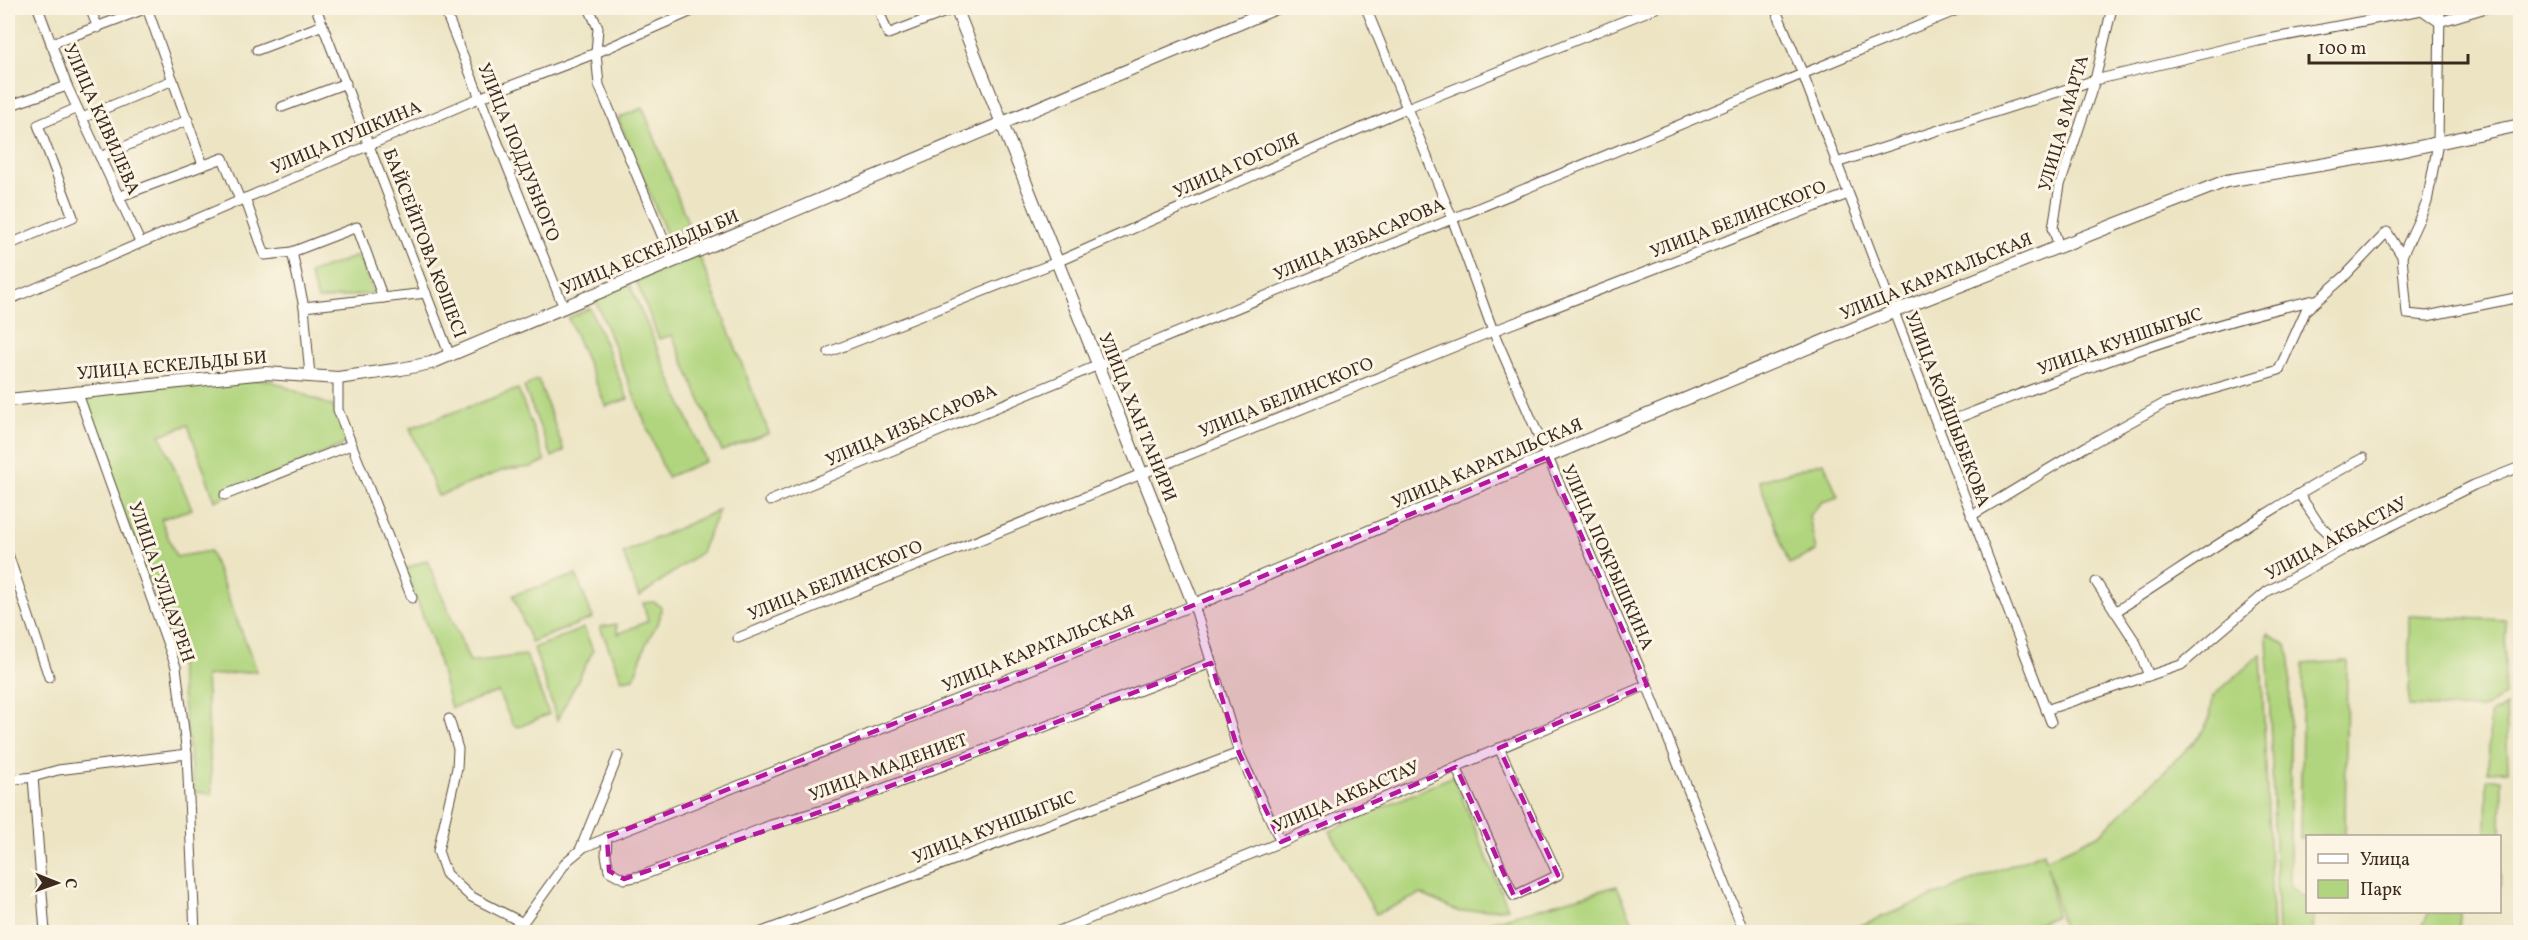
<svg xmlns="http://www.w3.org/2000/svg" width="2528" height="940" font-family="Vollkorn,serif">
  <style>
    .green { fill: #b1d57e; stroke: #76804e; stroke-width: 1.5 }
    .lines { fill: none; stroke-linecap: round; stroke-linejoin: round }
    .minor-casing { stroke: #564637; stroke-width: 11 }
    .tertiary-casing { stroke: #564637; stroke-width: 14 }
    .minor { stroke: #fff; stroke-width: 9 }
    .tertiary { stroke: #fff; stroke-width: 12 }
    .marked { fill: #b5179e; fill-opacity: 0.2; stroke: #b5179e; stroke-width: 4.5; stroke-dasharray: 12 8; stroke-linejoin: round }
    .labels { text-anchor: middle; stroke-width: 6; stroke-linejoin: round; paint-order: stroke }
    .street-label { font-size: 18px; fill: #3b2a1e; stroke: #fcf5e5 }
  </style>
  <rect width="100%" height="100%" fill="#fcf5e5"/>
  <filter id="ink" filterUnits="userSpaceOnUse"><feTurbulence type="fractalNoise" baseFrequency=".0167" numOctaves="2"/><feDisplacementMap in="SourceGraphic" scale="12" xChannelSelector="R" yChannelSelector="G"/><feConvolveMatrix kernelMatrix="1 2 1 2 8 2 1 2 1" color-interpolation-filters="sRGB"/></filter>
  <filter id="wash" filterUnits="userSpaceOnUse"><feTurbulence type="fractalNoise" baseFrequency=".008" numOctaves="4" result="noise"/><feDisplacementMap in="SourceGraphic" scale="24" xChannelSelector="R" yChannelSelector="G"/><feGaussianBlur stdDeviation="1.35" result="paint"/><feColorMatrix in="noise" values="0 0 0 0 0 0 0 0 0 0 0 0 0 0 0 0 0 1.4 0 .05"/><feComposite in="paint" operator="in"/></filter>
  <g filter="url(#wash)">
    <rect width="100%" height="100%" fill="#ece4c3"/>
    <!-- green -->
    <g class="green">
      <path d="M 643,108 L 688,223 L 669,240 L 618,118 Z"/>
      <path d="M 699,255 L 769,433 L 722,451 L 672,335 L 659,339 L 636,281 Z"/>
      <path d="M 358,256 L 374,293 L 318,300 L 309,273 Z"/>
      <path d="M 629,283 L 706,461 L 667,477 L 595,299 Z"/>
      <path d="M 590,308 L 628,399 L 606,406 L 568,318 Z"/>
      <path d="M 538,379 L 564,451 L 552,457 L 524,387 Z"/>
      <path d="M 269,380 L 334,407 L 347,443 L 215,501 L 188,425 L 160,435 L 192,509 L 161,519 L 176,557 L 210,551 L 257,671 L 206,676 L 212,794 L 194,792 L 178,661 L 81,394 L 214,381 Z"/>
      <path d="M 518,389 L 545,461 L 532,467 L 504,470 L 438,496 L 410,428 Z"/>
      <path d="M 1824,462 L 1838,497 L 1822,502 L 1809,516 L 1816,551 L 1789,564 L 1759,481 Z"/>
      <path d="M 719,510 L 701,552 L 639,597 L 623,553 Z"/>
      <path d="M 427,560 L 470,662 L 526,655 L 549,714 L 519,727 L 513,725 L 498,692 L 451,708 L 434,645 L 405,569 Z"/>
      <path d="M 576,575 L 593,618 L 531,642 L 513,595 Z"/>
      <path d="M 654,602 L 661,607 L 660,618 L 645,646 L 634,678 L 622,680 L 600,627 L 616,624 L 618,634 L 648,621 L 643,603 Z"/>
      <path d="M 2409,616 L 2506,620 L 2504,696 L 2481,709 L 2409,706 Z"/>
      <path d="M 584,628 L 593,651 L 557,720 L 534,648 Z"/>
      <path d="M 2267,634 L 2287,645 L 2290,660 L 2290,886 L 2307,900 L 2308,912 L 2314,912 L 2313,932 L 2278,932 Z"/>
      <path d="M 2261,654 L 2273,932 L 2064,932 L 2047,864 L 2056,916 L 2015,932 L 1844,932 L 2044,852 L 2046,859 L 2100,834 L 2200,736 L 2210,717 L 2213,696 Z"/>
      <path d="M 2347,661 L 2345,835 L 2300,838 L 2303,664 Z"/>
      <path d="M 2506,706 L 2508,771 L 2488,772 L 2490,714 Z"/>
      <path d="M 1453,776 L 1508,908 L 1459,912 L 1421,894 L 1376,914 L 1330,831 Z"/>
      <path d="M 2487,779 L 2502,779 L 2500,886 L 2500,836 L 2486,836 Z"/>
      <path d="M 1617,886 L 1637,932 L 1467,932 L 1466,929 Z"/>
      <path d="M 2429,912 L 2460,912 L 2459,932 L 2420,932 Z"/>
    </g>
  </g>
  <g filter="url(#ink)">
    <g class="lines">
      <defs>
        <g id="minor">
          <path d="M 38,8 L 67,86 L 140,242"/>
          <path d="M 90,8 L 98,28"/>
          <path d="M 147,8 L 203,165"/>
          <path d="M 316,8 L 450,356"/>
          <path d="M 444,8 L 564,308"/>
          <path d="M 589,8 L 598,28 L 596,53 L 599,85 L 673,262"/>
          <path d="M 878,8 L 888,34 L 956,8"/>
          <path d="M 1366,8 L 1452,218 L 1493,331 L 1647,685 L 1744,932"/>
          <path d="M 1775,8 L 1802,72 L 2051,722"/>
          <path d="M 51,44 L 147,8"/>
          <path d="M 257,50 L 323,25"/>
          <path d="M 8,106 L 67,86"/>
          <path d="M 282,107 L 346,83"/>
          <path d="M 82,118 L 173,80"/>
          <path d="M 100,157 L 188,120"/>
          <path d="M 1836,163 L 2095,80 L 2258,41 L 2422,10 L 2439,22 L 2486,8"/>
          <path d="M 118,197 L 223,158 L 240,200"/>
          <path d="M 245,198 L 265,255 L 292,252"/>
          <path d="M 8,245 L 73,217 L 38,125 L 77,108"/>
          <path d="M 2059,247 L 2053,228 L 2060,185 L 2095,80 L 2112,8"/>
          <path d="M 2402,256 L 2427,202 L 2438,143 L 2440,8"/>
          <path d="M 8,300 L 479,98 L 596,53 L 699,8"/>
          <path d="M 304,307 L 292,252 L 357,227 L 383,298"/>
          <path d="M 829,352 L 1057,262 L 1407,108 L 1656,8"/>
          <path d="M 310,376 L 304,307 L 426,293"/>
          <path d="M 338,378 L 338,410 L 412,598"/>
          <path d="M 77,391 L 176,667 L 187,754 L 195,932"/>
          <path d="M 1937,426 C 2061,378 2185,328 2315,300"/>
          <path d="M 2299,494 L 2319,524 L 2345,549"/>
          <path d="M 225,495 L 351,445"/>
          <path d="M 770,501 L 1962,8"/>
          <path d="M 1971,516 L 2087,446 L 2165,403 L 2279,370 L 2306,310 L 2344,277 L 2387,232 L 2402,256 L 2407,314 L 2427,316 L 2520,297"/>
          <path d="M 8,554 L 49,677"/>
          <path d="M 2096,582 L 2136,643 L 2149,676"/>
          <path d="M 2115,612 C 2197,559 2277,503 2363,458"/>
          <path d="M 738,638 L 1493,331 L 1848,194"/>
          <path d="M 2046,710 L 2181,665 L 2268,591 L 2345,549 L 2474,485 L 2520,467"/>
          <path d="M 449,719 L 458,749 L 457,768 L 438,851 L 446,874 L 470,896 L 523,923"/>
          <path d="M 1456,767 L 1514,896 L 1558,875 L 1499,748"/>
          <path d="M 33,777 L 45,932"/>
          <path d="M 8,780 L 33,777 L 58,770 L 187,754"/>
          <path d="M 607,837 L 606,855 L 609,871 L 624,879 L 641,876 L 771,825 L 843,804 L 1211,663"/>
          <path d="M 580,850 L 618,756"/>
          <path d="M 516,932 L 567,861 L 584,847 L 1194,605 L 1239,753 L 1281,842"/>
          <path d="M 762,932 L 1239,753"/>
          <path d="M 1056,932 L 1281,842 L 1647,685"/>
          <path d="M 2520,932 L 2520,898"/>
        </g>
        <g id="tertiary">
          <path d="M 956,8 L 1194,605 L 1893,312 L 2226,181 L 2391,153 L 2520,125"/>
          <path d="M 8,400 L 266,373 L 338,378 L 401,369 L 431,363 L 1276,8"/>
        </g>
      </defs>
      <!-- minor casing -->
      <use href="#minor" class="minor-casing"/>
      <!-- tertiary casing -->
      <use href="#tertiary" class="tertiary-casing"/>
      <!-- minor -->
      <use href="#minor" class="minor"/>
      <!-- tertiary -->
      <use href="#tertiary" class="tertiary"/>
    </g>
  </g>
  <!-- marked area -->
  <path class="marked" d="M 1547,457 L 1647,685 L 1499,748 L 1558,875 L 1514,896 L 1456,767 L 1281,842 L 1239,753 L 1211,663 L 843,804 L 624,879 L 609,871 L 607,837 L 1194,605 Z"/>
  <g class="labels">
    <!-- street labels -->
    <g class="street-label">
      <text transform="translate(102 119) rotate(66)" y="6">УЛИЦА КИВИЛЕВА</text>
      <text transform="translate(2063 123) rotate(-74)" y="6">УЛИЦА 8 МАРТА</text>
      <text transform="translate(346 137) rotate(-23)" y="6">УЛИЦА ПУШКИНА</text>
      <text transform="translate(519 152) rotate(68)" y="6">УЛИЦА ПОДДУБНОГО</text>
      <text transform="translate(1236 165) rotate(-24)" y="6">УЛИЦА ГОГОЛЯ</text>
      <text transform="translate(1738 219) rotate(-21)" y="6">УЛИЦА БЕЛИНСКОГО</text>
      <text transform="translate(1359 239) rotate(-23)" y="6">УЛИЦА ИЗБАСАРОВА</text>
      <text transform="translate(425 243) rotate(69)" y="6">БАЙСЕЙІТОВА КӨШЕСІ</text>
      <text transform="translate(650 252) rotate(-23)" y="6">УЛИЦА ЕСКЕЛЬДЫ БИ</text>
      <text transform="translate(1936 276) rotate(-22)" y="6">УЛИЦА КАРАТАЛЬСКАЯ</text>
      <text transform="translate(2120 341) rotate(-19)" y="6">УЛИЦА КУНШЫГЫС</text>
      <text transform="translate(172 365) rotate(-5)" y="6">УЛИЦА ЕСКЕЛЬДЫ БИ</text>
      <text transform="translate(1286 397) rotate(-22)" y="6">УЛИЦА БЕЛИНСКОГО</text>
      <text transform="translate(1948 409) rotate(69)" y="6">УЛИЦА КОЙШЫБЕКОВА</text>
      <text transform="translate(1138 417) rotate(68)" y="6">УЛИЦА ХАН ТАНИРИ</text>
      <text transform="translate(911 425) rotate(-23)" y="6">УЛИЦА ИЗБАСАРОВА</text>
      <text transform="translate(1487 463) rotate(-23)" y="6">УЛИЦА КАРАТАЛЬСКАЯ</text>
      <text transform="translate(2336 538) rotate(-28)" y="6">УЛИЦА АКБАСТАУ</text>
      <text transform="translate(1608 557) rotate(66)" y="6">УЛИЦА ПОКРЫШКИНА</text>
      <text transform="translate(835 580) rotate(-22)" y="6">УЛИЦА БЕЛИНСКОГО</text>
      <text transform="translate(162 582) rotate(71)" y="6">УЛИЦА ГУЛДАУРЕН</text>
      <text transform="translate(1038 648) rotate(-22)" y="6">УЛИЦА КАРАТАЛЬСКАЯ</text>
      <text transform="translate(888 767) rotate(-20)" y="6">УЛИЦА МАДЕНИЕТ</text>
      <text transform="translate(1346 796) rotate(-23)" y="6">УЛИЦА АКБАСТАУ</text>
      <text transform="translate(994 827) rotate(-21)" y="6">УЛИЦА КУНШЫГЫС</text>
    </g>
  </g>
  <!-- margin -->
  <rect width="2528" height="940" fill="none" stroke="#fcf5e5" stroke-width="30"/>
  <!-- legend -->
  <rect x="2306" y="835" width="195" height="78" fill="#fcf5e5" stroke="#afa495" stroke-width="1.5"/>
  <rect x="2318" y="854" width="30" height="9" fill="#ffffff" stroke="#afa495" stroke-width="1.5"/>
  <text x="2360" y="865" font-size="18" fill="#3b2a1e">Улица</text>
  <rect x="2318" y="880" width="30" height="18" fill="#b1d57e" stroke="#afa495" stroke-width="1.5"/>
  <text x="2360" y="895" font-size="18" fill="#3b2a1e">Парк</text>
  <!-- north arrow -->
  <g transform="translate(57 883) rotate(91)" stroke="#fcf5e5" stroke-width="4.5" paint-order="stroke">
  <path d="M0-4.5L10 22L0 15L-10 22Z" fill="#3b2a1e"/>
  <text y="-9" font-size="16" font-weight="bold" text-anchor="middle" fill="#3b2a1e">С</text>
  </g>
  <!-- scale -->
  <path d="M2309 54v9h159v-9" fill="none" stroke="#3b2a1e" stroke-width="3"/>
  <text x="2318" y="54" font-size="18" fill="#3b2a1e" stroke="#fcf5e5" stroke-width="4.5" paint-order="stroke">100 m</text>
</svg>
